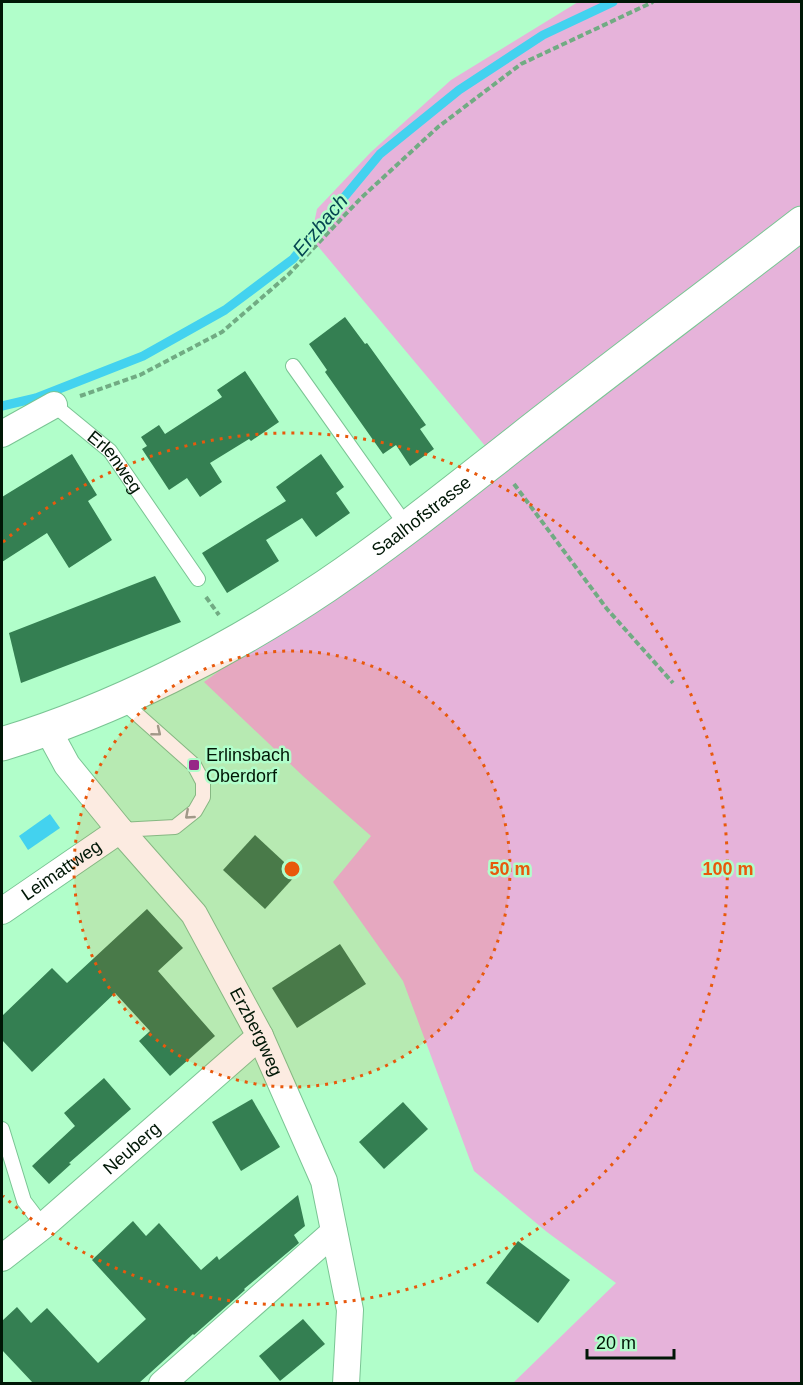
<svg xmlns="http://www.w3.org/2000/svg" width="803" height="1385" font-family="Arial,sans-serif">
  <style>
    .green { fill: #e6b3da }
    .water { fill: #43d2ef }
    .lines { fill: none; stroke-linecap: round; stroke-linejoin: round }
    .stream { stroke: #43d2ef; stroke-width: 9 }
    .building { fill: #347f52 }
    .service-casing { stroke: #7ac594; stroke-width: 16 }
    .minor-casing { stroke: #7ac594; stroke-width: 28 }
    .secondary-casing { stroke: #7ac594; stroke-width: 35 }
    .path { stroke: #71ab83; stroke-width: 4; stroke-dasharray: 6 3; stroke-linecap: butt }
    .service { stroke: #fff; stroke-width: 14 }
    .minor { stroke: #fff; stroke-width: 26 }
    .secondary { stroke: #fff; stroke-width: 33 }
    .oneway { stroke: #99a29b }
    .ring { fill: none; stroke: #e8590c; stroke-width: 3; stroke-dasharray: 3 6 }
    .poi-dot { fill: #972787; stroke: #b1feca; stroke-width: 2 }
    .labels { text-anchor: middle; stroke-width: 5; stroke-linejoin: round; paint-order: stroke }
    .street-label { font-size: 18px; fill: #001706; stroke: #b1feca }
    .poi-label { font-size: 18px; fill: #001706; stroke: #b1feca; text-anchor: start }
    .water-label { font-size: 20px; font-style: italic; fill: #044551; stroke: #b1feca }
    .centre { fill: #e8590c; stroke: #b1feca; stroke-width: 3 }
    .ring-label { font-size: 18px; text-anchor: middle; font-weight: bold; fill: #e8590c; stroke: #b1feca; stroke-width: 5; stroke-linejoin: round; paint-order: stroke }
  </style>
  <rect width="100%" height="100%" fill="#b1feca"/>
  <!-- green -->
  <path class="green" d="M 578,2 L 801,2 L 801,1383 L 513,1383 L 616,1283 L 547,1232 L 474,1171 L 403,981 L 333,882 L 371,836 L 304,777 L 204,682 L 502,466 L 311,238 L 317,209 L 371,152 L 451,80 Z"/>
  <!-- water -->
  <path class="water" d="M 50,814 L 60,828 L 28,850 L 19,836 Z"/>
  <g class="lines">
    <!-- stream -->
    <path class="stream" d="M 2,406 L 36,398 L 143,356 L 225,310 L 293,259 L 380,154 L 459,90 L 543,35 L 613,2"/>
  </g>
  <!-- building -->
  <g class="building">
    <path d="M 345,317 L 365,344 L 367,343 L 426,425 L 420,429 L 434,449 L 410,466 L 396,445 L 383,454 L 325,372 L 327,370 L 309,344 Z"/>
    <path d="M 245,371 L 279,422 L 251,441 L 249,439 L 210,463 L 222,482 L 200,497 L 187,478 L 169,490 L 142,449 L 147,446 L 141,437 L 159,425 L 165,434 L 222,397 L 217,390 Z"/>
    <path d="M 72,454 L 97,495 L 88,501 L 112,540 L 69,568 L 47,533 L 2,562 L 2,497 Z"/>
    <path d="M 321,454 L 344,487 L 336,493 L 350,513 L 316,537 L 302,518 L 266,540 L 279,561 L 227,593 L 202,553 L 286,501 L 276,487 Z"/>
    <path d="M 155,576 L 181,622 L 21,683 L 9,633 Z"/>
    <path d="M 255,835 L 297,874 L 265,909 L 223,870 Z"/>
    <path d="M 147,909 L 183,948 L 158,971 L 215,1036 L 170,1076 L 139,1041 L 150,1031 L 115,993 L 32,1072 L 2,1040 L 2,1016 L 52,968 L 67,983 Z"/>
    <path d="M 340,944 L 366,984 L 297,1028 L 272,988 Z"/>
    <path d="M 104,1078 L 131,1109 L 69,1163 L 71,1164 L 49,1184 L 32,1166 L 75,1126 L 64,1113 Z"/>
    <path d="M 252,1099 L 280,1147 L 241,1171 L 212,1122 Z"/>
    <path d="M 403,1102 L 428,1129 L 384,1169 L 359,1142 Z"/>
    <path d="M 298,1195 L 305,1226 L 294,1235 L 299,1243 L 244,1289 L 245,1290 L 194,1335 L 193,1334 L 139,1383 L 33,1383 L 2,1350 L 2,1321 L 17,1307 L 31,1323 L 47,1308 L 98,1363 L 146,1319 L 92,1260 L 133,1221 L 146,1236 L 159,1223 L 201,1270 L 217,1256 L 219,1260 Z"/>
    <path d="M 518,1241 L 570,1280 L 538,1323 L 486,1283 Z"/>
    <path d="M 303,1319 L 325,1344 L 280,1381 L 259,1356 Z"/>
  </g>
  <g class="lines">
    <defs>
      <g id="service">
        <path d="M 293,366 L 408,528"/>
        <path id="s1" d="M 54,405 L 110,451 L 198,579"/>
        <path d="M 120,830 L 175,827 L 195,811 L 203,797 L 203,782 L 194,765 L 121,700"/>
        <path d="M 2,1129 L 24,1201 L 43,1226"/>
      </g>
      <g id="minor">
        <path d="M 2,434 L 54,405"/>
        <path id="s2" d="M 48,730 L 67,765 L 120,830 L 194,914 L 260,1036 L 324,1181 L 350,1310 L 346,1384"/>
        <path id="s3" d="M 2,911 L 120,830"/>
        <path id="s4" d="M 2,1258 L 43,1226 L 260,1036"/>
        <path d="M 162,1384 L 334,1232"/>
      </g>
      <g id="secondary">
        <path id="s5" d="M 2,744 C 114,710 228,652 326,586 C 394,540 458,488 522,438 C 615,365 709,295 802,223"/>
      </g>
    </defs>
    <!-- service casing -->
    <use href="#service" class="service-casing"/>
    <!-- minor casing -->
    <use href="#minor" class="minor-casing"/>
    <!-- secondary casing -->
    <use href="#secondary" class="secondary-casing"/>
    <!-- path -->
    <g class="path">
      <path d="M 80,396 L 140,375 L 222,332 L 288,275 L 361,198 L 438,127 L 521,64 L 653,2"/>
      <path d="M 514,484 L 607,609 L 673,683"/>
      <path d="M 206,597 L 219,615"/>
    </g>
    <!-- service -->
    <use href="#service" class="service"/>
    <!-- minor -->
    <use href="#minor" class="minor"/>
    <!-- secondary -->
    <use href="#secondary" class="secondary"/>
  </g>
  <!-- one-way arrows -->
  <defs><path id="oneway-chevron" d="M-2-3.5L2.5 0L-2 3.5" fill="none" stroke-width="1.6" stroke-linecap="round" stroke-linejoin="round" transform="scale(1.5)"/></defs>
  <g class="oneway">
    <use href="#oneway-chevron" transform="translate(157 732) rotate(39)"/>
    <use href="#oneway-chevron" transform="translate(189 815) rotate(139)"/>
  </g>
  <!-- distance rings -->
  <circle cx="292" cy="869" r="218" fill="#e8590c" fill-opacity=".12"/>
  <g class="ring">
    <circle cx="292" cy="869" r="218"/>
    <path d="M3 542A436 436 0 1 1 3 1196"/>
  </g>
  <!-- markers -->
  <rect class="poi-dot" x="188" y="759" width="12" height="12" rx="3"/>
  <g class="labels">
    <!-- street labels -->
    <g class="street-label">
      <text dy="6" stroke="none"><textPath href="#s1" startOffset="84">Erlenweg</textPath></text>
      <text dy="6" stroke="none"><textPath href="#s5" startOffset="480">Saalhofstrasse</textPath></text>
      <text dy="6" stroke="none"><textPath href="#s3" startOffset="72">Leimattweg</textPath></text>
      <text dy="6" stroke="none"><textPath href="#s2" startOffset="369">Erzbergweg</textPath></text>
      <text dy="6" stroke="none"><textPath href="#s4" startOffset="170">Neuberg</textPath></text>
    </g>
    <!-- poi labels -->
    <g class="poi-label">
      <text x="206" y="761">Erlinsbach<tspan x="206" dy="21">Oberdorf</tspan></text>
    </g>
    <!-- water labels -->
    <g class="water-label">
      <text transform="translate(320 225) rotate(-50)" y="7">Erzbach</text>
    </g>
  </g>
  <circle cx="292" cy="869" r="9" class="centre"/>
  <g class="ring-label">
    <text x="510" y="875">50 m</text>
    <text x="728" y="875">100 m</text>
  </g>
  <!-- border -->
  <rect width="803" height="1385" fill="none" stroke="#001706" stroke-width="6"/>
  <!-- scale -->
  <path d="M587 1349v9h87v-9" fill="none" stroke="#001706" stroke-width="3"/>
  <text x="596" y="1349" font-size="18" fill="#001706" stroke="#b1feca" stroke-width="4.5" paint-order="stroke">20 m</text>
</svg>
